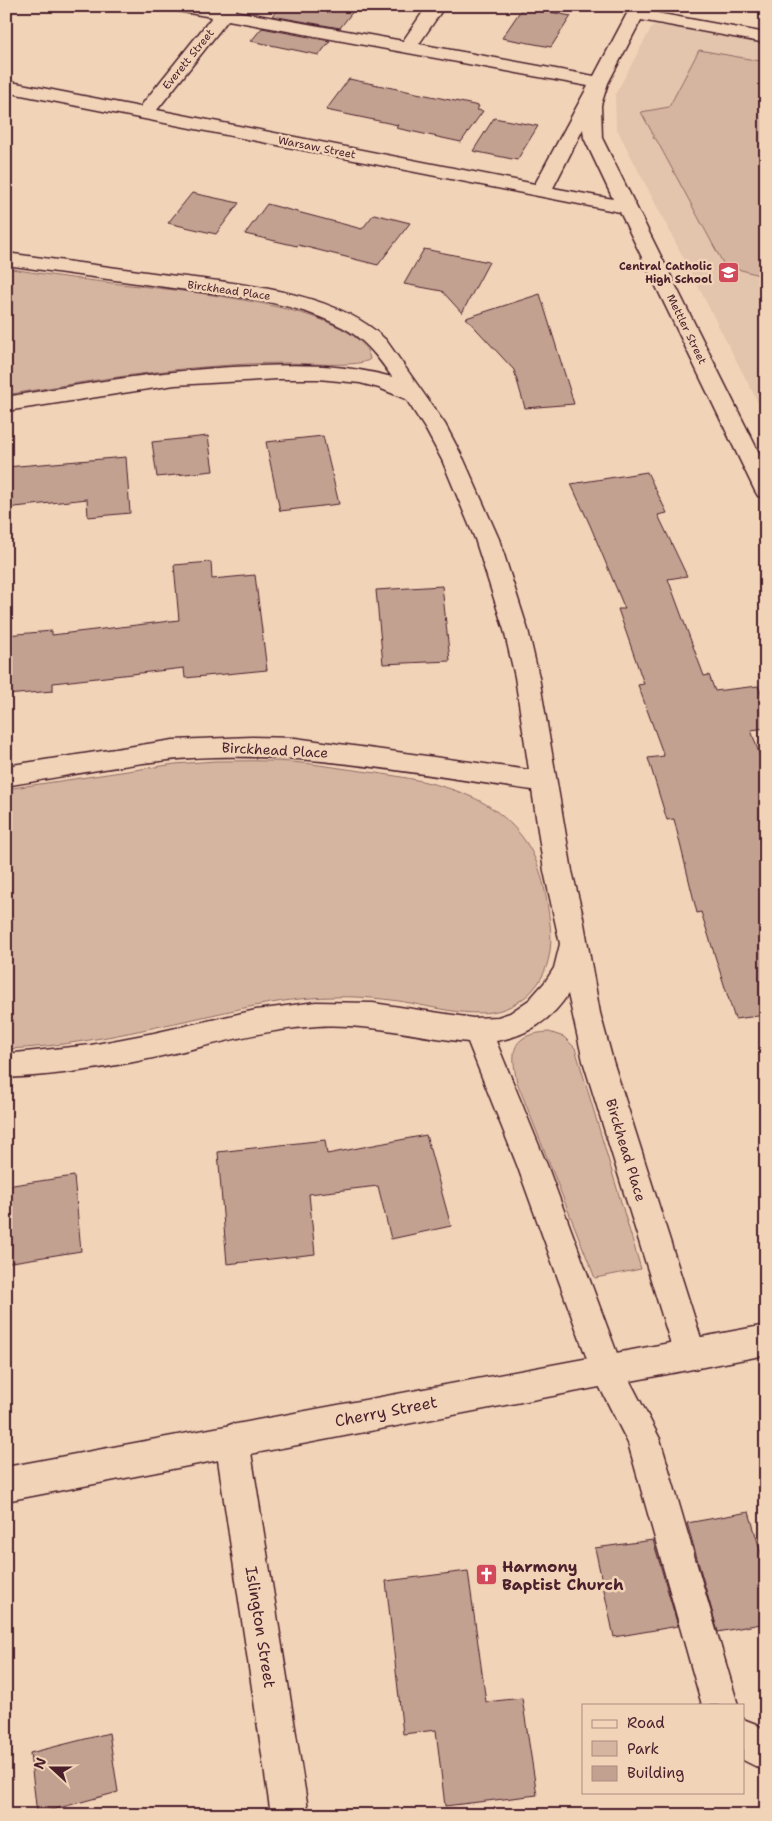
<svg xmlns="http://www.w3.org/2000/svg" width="772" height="1821" font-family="'Shantell Sans',sans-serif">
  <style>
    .built { fill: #e3c4ac }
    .green { fill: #d6b5a0; stroke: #906a66 }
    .building { fill: #c3a191; stroke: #4a1f2b }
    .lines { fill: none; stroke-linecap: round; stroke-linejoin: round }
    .minor-casing { stroke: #4a1f2b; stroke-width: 3 }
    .major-casing { stroke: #4a1f2b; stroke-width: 3 }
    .minor { fill: #f1d3b8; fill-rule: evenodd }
    .major { fill: #f1d3b8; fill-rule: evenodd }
    .labels { text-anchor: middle; stroke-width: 5; stroke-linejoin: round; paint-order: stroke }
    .far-street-label { font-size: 11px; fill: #4a1f2b; stroke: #f1d3b8 }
    .far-poi-label { font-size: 11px; font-weight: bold; fill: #4a1f2b; stroke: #f1d3b8; text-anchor: end }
    .street-label { font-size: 14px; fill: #4a1f2b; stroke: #f1d3b8 }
    .near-street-label { font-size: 16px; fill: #4a1f2b; stroke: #f1d3b8 }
    .near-poi-label { font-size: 16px; font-weight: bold; fill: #4a1f2b; stroke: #f1d3b8; text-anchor: start }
  </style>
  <rect width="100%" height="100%" fill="#f1d3b8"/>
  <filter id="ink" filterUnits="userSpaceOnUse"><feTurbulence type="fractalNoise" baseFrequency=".02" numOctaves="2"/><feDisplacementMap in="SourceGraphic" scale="10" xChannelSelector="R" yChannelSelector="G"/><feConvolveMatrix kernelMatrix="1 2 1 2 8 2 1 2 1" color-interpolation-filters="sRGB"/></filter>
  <g filter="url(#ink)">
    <!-- built -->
    <path class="built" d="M 653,25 L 674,27 L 766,44 L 766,418 L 616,127 L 615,95 Z"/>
    <!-- green -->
    <g class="green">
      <path d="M 699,50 L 766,62 L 766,277 L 724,265 L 656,139 L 653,138 L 654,136 L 641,112 L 669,107 Z"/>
      <path d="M 6,268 C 41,274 77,279 112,283 C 158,289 362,303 370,359 C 361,368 300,363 284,363 C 190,364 99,379 6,395 Z"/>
      <path d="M 215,761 C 241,761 267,760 292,762 C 318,764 344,769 369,772 C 405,777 441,783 474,798 C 490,805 508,819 519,833 C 541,859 546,891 550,924 C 554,958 544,990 511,1006 C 481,1022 431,1006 399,1001 C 377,998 354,996 332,997 C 276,998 224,1013 170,1024 C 116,1036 61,1047 6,1049 L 6,789 L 175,764 Z"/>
      <path d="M 549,1032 L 564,1037 L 575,1048 L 641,1269 L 595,1278 L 517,1082 C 510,1049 512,1034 549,1032 Z"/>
    </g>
    <!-- building -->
    <g class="building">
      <path d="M 280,6 L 357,6 L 340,28 L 272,16 Z"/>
      <path d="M 523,7 L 571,16 L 551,47 L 502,38 Z"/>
      <path d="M 262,28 L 330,41 L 319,55 L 251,41 Z"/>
      <path d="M 349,79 L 479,106 L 477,110 L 483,111 L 461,142 L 396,128 L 398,125 L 326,110 Z"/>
      <path d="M 494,118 L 538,126 L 517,160 L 473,151 Z"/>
      <path d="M 192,193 L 239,203 L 216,234 L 168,223 Z"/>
      <path d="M 267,204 L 362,229 L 374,214 L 410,223 L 378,265 L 298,245 L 297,246 L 245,234 Z"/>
      <path d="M 424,249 L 489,262 L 462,313 L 442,291 L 404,284 Z"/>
      <path d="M 540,294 L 574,404 L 525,408 L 514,370 L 466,318 Z"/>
      <path d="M 208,436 L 213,471 L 157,477 L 152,442 Z"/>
      <path d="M 323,436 L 339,504 L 280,511 L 266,442 Z"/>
      <path d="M 126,457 L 130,513 L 88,517 L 87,499 L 6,508 L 6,467 Z"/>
      <path d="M 647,472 L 667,513 L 658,515 L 687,576 L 668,579 L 704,676 L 709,675 L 715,691 L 758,686 L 766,706 L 766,728 L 751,730 L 766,773 L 766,1015 L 735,1019 L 701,912 L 697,913 L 674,819 L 667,820 L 648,758 L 664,756 L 638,685 L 644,684 L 618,609 L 625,609 L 590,525 L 571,484 Z"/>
      <path d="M 211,562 L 212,579 L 255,575 L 267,670 L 185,678 L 184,668 L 53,683 L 53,691 L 6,695 L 6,635 L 52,631 L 52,635 L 179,620 L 174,565 Z"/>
      <path d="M 442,586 L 450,661 L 383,664 L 376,590 Z"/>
      <path d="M 426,1135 L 451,1226 L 391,1239 L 378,1186 L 309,1194 L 315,1254 L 227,1264 L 218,1152 L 325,1140 L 327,1154 Z"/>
      <path d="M 74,1176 L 81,1251 L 6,1263 L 6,1186 Z"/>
      <path d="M 749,1512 L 766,1570 L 766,1623 L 718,1632 L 687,1523 Z"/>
      <path d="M 653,1540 L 678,1626 L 614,1637 L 595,1548 Z"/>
      <path d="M 468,1571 L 486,1702 L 522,1698 L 537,1795 L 445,1806 L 436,1730 L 403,1734 L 386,1581 Z"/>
      <path d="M 109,1733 L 118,1792 L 37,1814 L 30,1753 Z"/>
    </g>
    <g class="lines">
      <defs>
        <g id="minor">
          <path d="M 168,6 L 207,6 L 219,8 L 221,6 L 239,6 L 235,11 L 403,41 L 427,6 L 445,6 L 419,44 L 594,76 L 631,6 L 649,6 L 646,11 L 766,33 L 766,43 L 641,20 L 608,83 L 601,105 L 602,138 L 766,467 L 766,498 L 758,496 L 755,491 L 620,212 L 6,92 L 6,81 L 140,107 L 212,17 L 171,10 ZM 228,20 L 588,86 L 535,184 L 157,110 ZM 583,129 L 584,138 L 613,199 L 553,188 Z"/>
          <path d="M 6,253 C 58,260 109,267 161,274 C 230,283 335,289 386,340 L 445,424 L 464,460 L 499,539 L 528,630 L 539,677 L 572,871 L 582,912 L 600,1013 L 613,1061 L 706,1354 L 701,1365 L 690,1369 L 679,1365 L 674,1354 L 583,1061 L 568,994 C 552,1020 526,1036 496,1041 L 547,1165 L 621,1364 L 660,1439 L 738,1705 L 702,1705 L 628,1443 L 591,1370 L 517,1165 L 468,1042 C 416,1037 371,1023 317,1026 C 269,1029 222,1042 175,1053 C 120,1066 63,1075 6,1078 L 6,1054 L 91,1045 L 154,1033 L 256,1010 L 316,1002 L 373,1003 L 473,1018 L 498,1017 L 510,1013 L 529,1000 L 545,982 L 554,968 L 560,944 L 544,871 L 532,790 C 428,776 321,754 216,757 C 149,758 74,775 6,786 L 6,766 L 173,740 L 252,737 L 295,738 L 529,770 L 515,677 L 504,630 L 475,539 L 442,460 L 426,430 L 406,399 L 379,388 L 360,383 L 318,379 L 277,379 L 175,385 L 6,411 L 6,397 C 90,383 174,368 260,366 C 305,364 348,365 392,377 C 378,357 364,338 342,327 C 292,301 234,296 180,289 C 122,281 64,273 6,265 Z"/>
          <path d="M 232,1424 L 244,1429 L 249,1440 L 309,1815 L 271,1815 L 215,1440 L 220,1429 Z"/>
          <path d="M 743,1719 L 756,1724 L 766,1732 L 766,1768 L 761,1769 L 743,1760 Z"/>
        </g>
        <path id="major" d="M 766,1325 L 766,1355 L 6,1501 L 6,1467 Z"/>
      </defs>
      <!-- minor casing -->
      <use href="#minor" class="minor-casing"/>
      <!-- major casing -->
      <use href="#major" class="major-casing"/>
      <!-- minor -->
      <use href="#minor" class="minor"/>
      <!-- major -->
      <use href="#major" class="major"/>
    </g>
  </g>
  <!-- icons -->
  <defs>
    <symbol id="school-square" viewBox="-11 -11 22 22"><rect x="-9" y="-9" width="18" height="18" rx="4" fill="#d1495b" stroke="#f1d3b8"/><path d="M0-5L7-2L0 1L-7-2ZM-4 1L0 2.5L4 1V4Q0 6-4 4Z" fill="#fff"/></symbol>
    <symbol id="church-square" viewBox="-11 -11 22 22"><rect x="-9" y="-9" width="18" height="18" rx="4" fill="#d1495b" stroke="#f1d3b8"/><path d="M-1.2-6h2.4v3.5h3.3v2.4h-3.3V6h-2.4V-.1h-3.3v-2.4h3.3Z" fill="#fff"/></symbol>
  </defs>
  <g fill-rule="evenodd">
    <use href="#school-square" x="716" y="260" width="25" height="25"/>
    <use href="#church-square" x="474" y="1562" width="25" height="25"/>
  </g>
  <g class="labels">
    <!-- far-street labels -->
    <g class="far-street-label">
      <text transform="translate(188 59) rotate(-51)" y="4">Everett Street</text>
      <text transform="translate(317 147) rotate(11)" y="4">Warsaw Street</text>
      <text transform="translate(229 290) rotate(8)" y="4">Birckhead Place</text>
      <text transform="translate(687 329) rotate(64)" y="4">Mettler Street</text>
    </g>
    <!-- far-poi labels -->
    <g class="far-poi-label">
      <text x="712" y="270">Central Catholic<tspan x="712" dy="13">High School</tspan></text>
    </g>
    <!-- street labels -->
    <g class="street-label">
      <text transform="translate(275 750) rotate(3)" y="5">Birckhead Place</text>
      <text transform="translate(626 1150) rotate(73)" y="5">Birckhead Place</text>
    </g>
    <!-- near-street labels -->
    <g class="near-street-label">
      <text transform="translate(386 1411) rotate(-11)" y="6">Cherry Street</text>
      <text transform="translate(261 1627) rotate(81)" y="6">Islington Street</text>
    </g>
    <!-- near-poi labels -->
    <g class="near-poi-label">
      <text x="502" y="1572">Harmony<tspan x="502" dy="18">Baptist Church</tspan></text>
    </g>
  </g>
  <!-- margin -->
  <rect width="772" height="1821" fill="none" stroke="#f1d3b8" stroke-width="25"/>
  <rect x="12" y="12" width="747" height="1796" fill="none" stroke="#4a1f2b" stroke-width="2" filter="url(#ink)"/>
  <!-- legend -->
  <rect x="582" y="1704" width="162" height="90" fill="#f1d3b8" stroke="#ae8b80"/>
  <rect x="592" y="1720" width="25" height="8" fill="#f1d3b8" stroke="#ae8b80"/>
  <text x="627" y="1728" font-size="15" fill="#4a1f2b">Road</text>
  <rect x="592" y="1741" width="25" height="15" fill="#d6b5a0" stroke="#ae8b80"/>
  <text x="627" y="1754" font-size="15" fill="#4a1f2b">Park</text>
  <rect x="592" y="1766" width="25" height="15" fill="#c3a191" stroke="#ae8b80"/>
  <text x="627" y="1778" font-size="15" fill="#4a1f2b">Building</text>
  <!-- north arrow -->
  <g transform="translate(52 1768) rotate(291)" stroke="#f1d3b8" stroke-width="4" paint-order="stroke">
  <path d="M0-4L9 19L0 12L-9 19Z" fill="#4a1f2b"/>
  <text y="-8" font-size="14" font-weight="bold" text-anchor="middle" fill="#4a1f2b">N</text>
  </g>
</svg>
